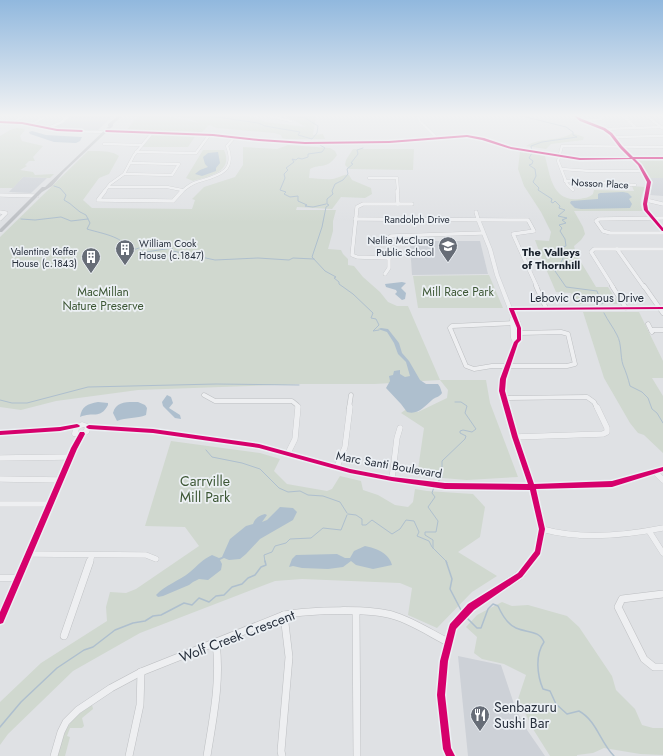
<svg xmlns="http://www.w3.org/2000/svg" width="663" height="756" font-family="Jost,sans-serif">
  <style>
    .built { fill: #cdd1d7 }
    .green { fill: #d0d8cf }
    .water { fill: #aebfce }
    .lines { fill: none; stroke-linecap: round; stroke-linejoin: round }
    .stream-far1 { stroke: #aebfce; stroke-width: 1 }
    .stream { stroke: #aebfce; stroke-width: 1.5 }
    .minor-far4-casing { stroke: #bdbfc2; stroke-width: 3 }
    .minor-far3-casing { stroke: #bdbfc2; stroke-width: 4 }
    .minor-far2-casing { stroke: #bdbfc2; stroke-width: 5 }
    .minor-far1-casing { stroke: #bdbfc2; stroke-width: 6 }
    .minor-casing { stroke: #bdbfc2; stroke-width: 8 }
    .tertiary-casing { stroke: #bdbfc2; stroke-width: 0.5 }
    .minor-far4 { stroke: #eeeff1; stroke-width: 2.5 }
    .minor-far3 { stroke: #eeeff1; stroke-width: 3.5 }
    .minor-far2 { stroke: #eeeff1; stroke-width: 4 }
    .minor-far1 { stroke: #eeeff1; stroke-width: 5.5 }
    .minor { stroke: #eeeff1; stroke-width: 7 }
    .tertiary { fill: #eeeff1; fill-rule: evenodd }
    .secondary { fill: #bdc0c4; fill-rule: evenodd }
    .cycleway-casing { stroke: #ecf0f4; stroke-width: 3 }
    .cycleway { fill: #d6006c; fill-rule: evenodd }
    .labels { text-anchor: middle; stroke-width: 3.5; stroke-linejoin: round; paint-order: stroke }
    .far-street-label { font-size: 10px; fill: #272f3c; stroke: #ecf0f4 }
    .far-poi-label { font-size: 10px; fill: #272f3c; stroke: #ecf0f4; text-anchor: end }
    .far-neighbourhood-label { font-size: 11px; font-weight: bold; fill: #19212c; stroke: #ecf0f4 }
    .park-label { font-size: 12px; fill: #3d5735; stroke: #ecf0f4 }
    .street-label { font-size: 12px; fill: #272f3c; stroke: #ecf0f4 }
    .near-park-label { font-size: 14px; fill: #3d5735; stroke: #ecf0f4 }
    .near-street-label { font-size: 14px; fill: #272f3c; stroke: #ecf0f4 }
    .near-poi-label { font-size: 14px; fill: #272f3c; stroke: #ecf0f4; text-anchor: start }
  </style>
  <rect width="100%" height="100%" fill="#dfe1e4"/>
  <!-- built -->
  <g class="built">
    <path d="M 71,116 L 113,116 L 98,130 L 64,130 L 52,128 L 64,122 Z"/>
    <path d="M 23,177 L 47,178 L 31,193 L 9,192 Z"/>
    <path d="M 650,178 L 663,178 L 663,196 L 650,195 L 653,182 Z"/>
    <path d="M 433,241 L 480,241 L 488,274 L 412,275 L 410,244 Z"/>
    <path d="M 458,656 L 501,665 L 515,707 L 525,727 L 545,756 L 468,756 Z"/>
  </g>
  <!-- green -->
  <g class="green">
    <path d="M 127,116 L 167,116 L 199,123 L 191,119 L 172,116 L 248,116 L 266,122 L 306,127 L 286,116 L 316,116 L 313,135 L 323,134 L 325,139 L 286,139 L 282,138 L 281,135 L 274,133 L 217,128 L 209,125 L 202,132 L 126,131 L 137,117 Z"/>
    <path d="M 17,128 L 24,129 L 25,130 L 20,136 L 22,141 L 43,146 L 33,157 L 35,161 L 29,161 L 25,165 L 27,166 L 20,170 L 33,172 L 35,175 L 54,174 L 50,178 L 23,177 L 13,188 L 0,188 L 0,136 L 10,130 Z"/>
    <path d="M 572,133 L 584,137 L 583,140 L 551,144 L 546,149 L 526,146 C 540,137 559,142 572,133 Z"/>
    <path d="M 153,134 L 196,135 L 188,147 L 142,147 Z"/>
    <path d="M 288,145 L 330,148 L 335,151 L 337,155 C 327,170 321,163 310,169 L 309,178 C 317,178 329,181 336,178 C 342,177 343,174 349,175 L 352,180 L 371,188 L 372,194 L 365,198 L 341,197 L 332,209 L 297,207 L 296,210 L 336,210 L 333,221 L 333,231 L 328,249 L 341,250 L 343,254 L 348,259 L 348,265 L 354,266 L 363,277 L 380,292 L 388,302 L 397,306 L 408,306 L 440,380 L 486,380 L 490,403 L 518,477 L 467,480 L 417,476 L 424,428 L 401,413 L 408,408 L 418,412 L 447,398 L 448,390 L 440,380 L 375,384 L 302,384 L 138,390 L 56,401 L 21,410 L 0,407 L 0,237 L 88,151 C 98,151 111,150 119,156 L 109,174 L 99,178 L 83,200 L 92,208 L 192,209 L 195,200 L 192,199 L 204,187 L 235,177 L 243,165 L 243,147 L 277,149 Z"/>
    <path d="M 353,149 L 414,149 L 413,170 L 349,169 L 345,165 L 346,160 Z"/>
    <path d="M 203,150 L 224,150 C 234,172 209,176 193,181 L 186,178 Z"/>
    <path d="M 520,151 L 545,156 C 550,175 552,202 579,199 C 584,198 589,198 593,194 L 594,190 L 634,191 L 632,186 L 645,187 C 642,195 638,204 643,211 L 574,211 L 583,227 L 585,234 L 581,240 L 574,246 L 576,254 L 596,287 L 608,287 L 619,304 L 579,304 L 571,293 L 556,292 L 543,262 L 535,240 L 549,241 L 551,232 L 541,212 L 524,186 L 518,169 Z"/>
    <path d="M 637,160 L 663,160 L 663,178 L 650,178 Z"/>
    <path d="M 489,275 L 503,308 L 418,308 L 413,276 Z"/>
    <path d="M 583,312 L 639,312 L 663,361 L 663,378 L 652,378 L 663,396 L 663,453 L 644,435 L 638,433 L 630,423 L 604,378 Z"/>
    <path d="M 171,441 L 260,453 L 280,459 L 274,471 L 287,484 L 327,491 L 332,489 L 340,476 L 361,481 L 363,490 L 378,495 L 395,505 L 408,507 L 413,502 L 415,489 L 427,491 L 473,494 L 485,507 L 480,537 L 458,552 L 497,576 L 472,592 L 437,628 L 408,615 L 412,588 L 400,583 L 302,579 L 275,581 L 140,633 L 73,671 L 8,734 L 0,745 L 0,702 L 41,663 L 107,621 L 106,607 L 110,592 L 126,593 L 136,589 L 199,546 L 185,527 L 145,526 Z"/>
    <path d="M 502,602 L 512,606 L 528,605 L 567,616 L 579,627 L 612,676 L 616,690 L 635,709 L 642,725 L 653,728 L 663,728 L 663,755 L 640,754 L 604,748 L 593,753 L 577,755 L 577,756 L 550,756 L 533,729 L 518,699 L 526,675 L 504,664 L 482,659 L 474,653 L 477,637 L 466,627 L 477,615 Z"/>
    <path d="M 92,705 L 93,709 L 82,718 L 84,726 L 82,728 L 70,728 L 67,736 L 70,737 L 65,756 L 57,756 C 66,728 67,721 92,705 Z"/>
  </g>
  <!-- water -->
  <g class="water">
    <path d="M 32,131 L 46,135 L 82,137 L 80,141 L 76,143 L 54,142 L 30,134 L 29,132 Z"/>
    <path d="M 218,152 L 220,163 L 216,168 L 216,171 L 202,176 L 195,174 L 200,170 L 208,167 L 205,164 L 203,157 L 208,153 Z"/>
    <path d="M 623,192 L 628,193 L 632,197 L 629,199 L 632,204 L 630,208 L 581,209 L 575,208 L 570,203 L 571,201 L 598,199 L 598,194 L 600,193 Z"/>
    <path d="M 402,282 L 406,283 L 401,288 L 406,293 L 405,299 L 402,300 L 395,294 L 397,292 L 396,290 L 386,287 L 385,284 Z"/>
    <path d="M 381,328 L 388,329 L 399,343 L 402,353 L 409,361 L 420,380 L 426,384 L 438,384 L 440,387 L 442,393 C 440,397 435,397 432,400 C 424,407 418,415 407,412 L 401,404 L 386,388 L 390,381 L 389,376 L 393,375 L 394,371 L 400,370 L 400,374 L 405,377 L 410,376 L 406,362 L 398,354 L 394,343 L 387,332 L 378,329 Z"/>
    <path d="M 167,395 L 171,397 L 173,403 L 169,408 L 180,415 L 181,419 L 175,418 L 163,406 L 162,402 Z"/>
    <path d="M 98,402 L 108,403 L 108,405 C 100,420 93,411 80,417 C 82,406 87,404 98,402 Z"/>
    <path d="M 138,402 L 145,405 L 147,408 L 146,415 C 137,419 126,417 117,421 L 113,413 C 116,401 127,402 138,402 Z"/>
    <path d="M 280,507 L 293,508 L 297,512 L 293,520 L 260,539 L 246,554 L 240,559 L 229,560 L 224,558 L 220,560 L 222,564 L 221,570 L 208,580 L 199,579 L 193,582 L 189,585 L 163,596 L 158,597 L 156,595 C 165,585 179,581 190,572 C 197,566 203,559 212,555 L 219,558 L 222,557 L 230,539 L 246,526 L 253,524 C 255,518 260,515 265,514 L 267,515 L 262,522 L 267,520 Z"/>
    <path d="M 365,546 C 376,548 389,553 392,565 L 373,569 L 356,565 L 351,561 L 343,567 L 328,569 L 302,568 L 293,566 L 289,567 L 292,559 L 296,555 L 337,554 L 345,558 L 350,558 L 354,551 Z"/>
  </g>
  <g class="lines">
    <!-- stream-far1 -->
    <g class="stream-far1">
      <path d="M 210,116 L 258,123 L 265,126 L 300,132 L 298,135 L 312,139 L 317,133 L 318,126 L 305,118 L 295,116"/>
      <path d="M 522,116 L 566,127 L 573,132 L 573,135 L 577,137 L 542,142 L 531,146 L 532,153 L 529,158 L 533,161 L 532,164 L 529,165 L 535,169 L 536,176 L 533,182 L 539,188 L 538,190 L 552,199 L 551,202 L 553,203 L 555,201 L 560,206 L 559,208 L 565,210 L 558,216 L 567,218 L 562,220 L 566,223 L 559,225 L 562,228 L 560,231 L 565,239 L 566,246 L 558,248 L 562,253 L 563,259 L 555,271 L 566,287 L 597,291 L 598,294 L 603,297 L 602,304"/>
      <path d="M 320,145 L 325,148 L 322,152 L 308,154 L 308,157 L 302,159 L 298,158 L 296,160 L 292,159 L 294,162 L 286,168 L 288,170 L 284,174 L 285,178 L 280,190 L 286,192 L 284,194 L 290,197 L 298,196 L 298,201 L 307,205 L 305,206 L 313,207 L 326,204"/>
      <path d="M 363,148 L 357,150 L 358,154 L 351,163 L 353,164 L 347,169 L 348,174 L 343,180 L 335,184 L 332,191 L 333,194 L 327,199 L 327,204 L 329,205 L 326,207 L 322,227 L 312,257 L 325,271 L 336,277 L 334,278 L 339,282 L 339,284 L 353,294 L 373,313 L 371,318 L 376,319 L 379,325 L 373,331 L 379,330"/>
      <path d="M 54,186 L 60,188 L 66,195 L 64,200 C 73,204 77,212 86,215 L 90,223 L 87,229 C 99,233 123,236 128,249 L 133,250 L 139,248"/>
      <path d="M 21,219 L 35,220 L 61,217 L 71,221 L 88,219"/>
      <path d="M 142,249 L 140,251 L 146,252 L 172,248 L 173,251 L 215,260 L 258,258 L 289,260 L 293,258 L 314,259"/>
      <path d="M 604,313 C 608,321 613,327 617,335 C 622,344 620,356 623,365 C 626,372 628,378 630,386 L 642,392 L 648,398 L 652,409 L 657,413 L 663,423"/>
      <path d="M 0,400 L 12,403 L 27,403 L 88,387 L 216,384 L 299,385"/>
      <path d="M 206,450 L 212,457 L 242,463 L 260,469 L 279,488 L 288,492 L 300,491 L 308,495 L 323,496 L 340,502 L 347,513"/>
      <path d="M 437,482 L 442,478 L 442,461 L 465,439 L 466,436 L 460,433 L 460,431 L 463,430 L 472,432 L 476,429 L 465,413 L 467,406 L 461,402 L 455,402"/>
      <path d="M 348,514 L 356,515 L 362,519 L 362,525 L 366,525 L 372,520 L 392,534 L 400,529 L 406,520 L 414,521 L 419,532 L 417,536 L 429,541 L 432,547 L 447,562"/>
      <path d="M 433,548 L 433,540 L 425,535 L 425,532 L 436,532 L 438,521 L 428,507 L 435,497 L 432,493 L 434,487"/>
      <path d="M 265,562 L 264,555 L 272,552 L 275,546 L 286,543 L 290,539 L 311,538 L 323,528 L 341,530 L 347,515"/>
    </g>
    <!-- stream -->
    <g class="stream">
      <path d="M 446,561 L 452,579 L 450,589 L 462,612"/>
      <path d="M 466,617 L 477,628 L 481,628 L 488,609 L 493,604 L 498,606 C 502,615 507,624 516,628 C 527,633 539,630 544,642 C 535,655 537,675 543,689 L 550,691 L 556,704 L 567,714 L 579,711 C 597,721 600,742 614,756"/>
      <path d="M 0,727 L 21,702 L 57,668 L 84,650 L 93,647 L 115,630 L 133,623 L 145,621 L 153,616 L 161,615 L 184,603 L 192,605 L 199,598 L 209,602 L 216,596 L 224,595 L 232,587 L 242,584 L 248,578 L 255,575 L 261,567 L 266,565 L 265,561"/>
    </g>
    <defs>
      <g id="minor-far4">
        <path d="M 269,116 L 291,121"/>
        <path d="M 623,116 L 635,127"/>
        <path d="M 647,116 L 662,128"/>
        <path d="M 583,121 L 601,119 L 603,118 L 601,116"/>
        <path d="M 14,122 L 23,116"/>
        <path d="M 31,125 L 46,116"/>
        <path d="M 48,128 L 62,122 L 68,116"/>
        <path d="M 604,129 L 663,127"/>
        <path d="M 614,137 L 663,136"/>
        <path d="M 104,144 L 141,145"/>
        <path d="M 136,152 L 196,153 L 210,134"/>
        <path d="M 562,169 L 590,171 L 643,171"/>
        <path d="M 124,174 L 172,175 L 179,164 L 130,163"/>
        <path d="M 369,178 L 397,178 L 398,192"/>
        <path d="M 565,181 L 635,185"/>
        <path d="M 108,187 L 167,187 L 182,190"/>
        <path d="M 573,190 L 567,184 L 558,161 L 562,146 L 663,147"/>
        <path d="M 104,192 L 110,184 L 124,174 L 134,155 L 152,133"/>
        <path d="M 181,192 C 185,189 189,185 194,183 C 214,176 238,174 227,146 L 235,137"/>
      </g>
      <g id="minor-far3">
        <path d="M 105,191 L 98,200 L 173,201 L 182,191"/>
        <path d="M 397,191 L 398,204"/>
        <path d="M 0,195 L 37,196"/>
        <path d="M 646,200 L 663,204"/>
        <path d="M 0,212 L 6,213 L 0,219"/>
        <path d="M 476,212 L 478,219"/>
        <path d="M 663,218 L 599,219 L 596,221 L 603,231 L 610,233 L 663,233"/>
        <path d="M 355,219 L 528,220 L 534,231 L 513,234 L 537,287"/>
        <path d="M 617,249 L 644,287"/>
        <path d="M 389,258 L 357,257 L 352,255 L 357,207 L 363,204 L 412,204"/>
        <path d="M 385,274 L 389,268 L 389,238 L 391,236 L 483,233"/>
        <path d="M 613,287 L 591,252 L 594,249 L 663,249"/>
      </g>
      <g id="minor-far2">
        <path d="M 536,286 L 546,308"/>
        <path d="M 612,286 L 626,308"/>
        <path d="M 644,286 L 663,313"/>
        <path d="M 513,323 L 452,326 L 450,328 L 466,366 L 474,369 L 492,366 L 567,366 L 575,364 L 568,334 L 561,332 L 520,333"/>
        <path d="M 648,324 L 652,332"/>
        <path d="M 651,330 L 663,330"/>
        <path d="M 204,395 L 215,401 L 292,401 L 297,405 L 298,408"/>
        <path d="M 504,398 L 587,397 L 594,402 L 597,408"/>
        <path d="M 349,408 L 351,395"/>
      </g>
      <g id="minor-far1">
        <path d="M 515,437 L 603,434 L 607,432 L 607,428 L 597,407"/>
        <path d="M 288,453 L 295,439 L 298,407"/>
        <path d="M 0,458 L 70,457"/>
        <path d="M 337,467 L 345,447 L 350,407"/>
        <path d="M 655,472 L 663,480"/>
        <path d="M 0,479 L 60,480"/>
        <path d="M 392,479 L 397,438 L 400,428"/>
        <path d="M 0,504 L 50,504"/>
        <path d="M 542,529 C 581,540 623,536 663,528"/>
        <path d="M 649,531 L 663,553"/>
        <path d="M 28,554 L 146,555 L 156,559"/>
        <path d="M 90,562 L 92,555"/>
      </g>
      <g id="minor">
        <path d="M 0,578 L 18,578"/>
        <path d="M 663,594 L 622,599 L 618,607 L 644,659 L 654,667 L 663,667"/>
        <path d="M 356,612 L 357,756"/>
        <path d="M 64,636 L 90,561"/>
        <path d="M 54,756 L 61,732 L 66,722 L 78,710 L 111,688 L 141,672 L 284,615 C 309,610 372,608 395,616 C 412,621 432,634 448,642"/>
        <path d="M 129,756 L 140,705 L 141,672"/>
        <path d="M 207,756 C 213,718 221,681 216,643"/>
        <path d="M 282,756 L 281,751 L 289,657 L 284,615"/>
      </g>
      <g id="tertiary">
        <path d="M 417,116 L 419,116 L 421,121 L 438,137 L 467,135 L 484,138 L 511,147 L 580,158 L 630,157 L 620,148 L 610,135 L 603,130 L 580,121 L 574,116 L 576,116 L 582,119 L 605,128 L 612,133 L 622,146 L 633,157 L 663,157 L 663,159 L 635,159 L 641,165 L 651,182 L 647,204 L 648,210 L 663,227 L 663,231 L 662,231 L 644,210 L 643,204 L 647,182 L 638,166 L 632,159 L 580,160 L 511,149 L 482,140 L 467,137 L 389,143 L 305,144 L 259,141 L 213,136 L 62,132 L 22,124 L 0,123 L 0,121 L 22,122 L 62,130 L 213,134 L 259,139 L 305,142 L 389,141 L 435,138 L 419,122 Z"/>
        <path d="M 477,218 L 480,219 L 492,249 L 499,275 L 512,308 L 663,307 L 663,309 L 513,310 C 514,314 517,316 519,319 C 522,325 522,334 522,340 L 518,343 L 506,379 L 505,391 L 518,437 L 535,484 L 612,481 L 663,466 L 663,472 L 612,487 L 536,490 L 546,529 L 541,554 L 523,578 L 474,610 L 456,629 L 448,661 L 445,695 L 451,748 L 456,756 L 446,756 L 442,749 L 437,695 L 440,661 L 449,627 L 450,624 L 468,604 L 517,572 L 535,551 L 538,529 L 530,490 L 445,489 L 392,482 L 350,474 L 259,448 L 153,433 L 90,429 L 89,433 L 84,436 L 77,449 L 3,623 L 0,624 L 0,611 L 71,448 L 78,436 L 73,436 L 72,434 L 73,429 L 60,431 L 0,435 L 0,431 L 60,427 L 78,424 L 82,422 L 90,425 L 153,429 L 259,444 L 350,468 L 392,476 L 445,483 L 528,484 L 512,437 L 499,391 L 500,379 L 513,342 L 511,338 L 510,319 L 511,317 L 495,275 L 488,249 L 476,219 ZM 515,324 L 517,333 L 517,338 ZM 83,427 L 85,427 L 84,430 L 81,432 L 78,432 L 79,429 Z"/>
      </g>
    </defs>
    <!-- minor-far4 casing -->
    <use href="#minor-far4" class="minor-far4-casing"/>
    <!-- minor-far3 casing -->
    <use href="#minor-far3" class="minor-far3-casing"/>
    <!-- minor-far2 casing -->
    <use href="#minor-far2" class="minor-far2-casing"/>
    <!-- minor-far1 casing -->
    <use href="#minor-far1" class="minor-far1-casing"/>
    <!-- minor casing -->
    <use href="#minor" class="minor-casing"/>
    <!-- tertiary casing -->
    <use href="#tertiary" class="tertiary-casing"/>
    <!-- minor-far4 -->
    <use href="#minor-far4" class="minor-far4"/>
    <!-- minor-far3 -->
    <use href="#minor-far3" class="minor-far3"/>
    <!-- minor-far2 -->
    <use href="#minor-far2" class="minor-far2"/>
    <!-- minor-far1 -->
    <use href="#minor-far1" class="minor-far1"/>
    <!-- minor -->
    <use href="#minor" class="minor"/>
    <!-- tertiary -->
    <use href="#tertiary" class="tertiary"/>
    <!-- secondary -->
    <path class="secondary" d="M 118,116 L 122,116 L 113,124 L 113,126 L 64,172 L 52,186 L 42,192 L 2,232 L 0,232 L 0,229 L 42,187 L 45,187 L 109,126 L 108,126 L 108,124 Z"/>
    <defs>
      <g id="cycleway">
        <path d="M 574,116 L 576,116 L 582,119 L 605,128 L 612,133 L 622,146 L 633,157 L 663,157 L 663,159 L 635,159 L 641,165 L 651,182 L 647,204 L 648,210 L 663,228 L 663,231 L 662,231 L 644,210 L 643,204 L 647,182 L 638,165 L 632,159 L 580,160 L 511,149 L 482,140 L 467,137 L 389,143 L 305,144 L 259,141 L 213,136 L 106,132 L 105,131 L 106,130 L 213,134 L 259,139 L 305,142 L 389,141 L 467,135 L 484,138 L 511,147 L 580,158 L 630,158 L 620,148 L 610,135 L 603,130 L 580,121 Z"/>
        <path d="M 0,121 L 22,122 L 57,129 L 82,130 L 83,131 L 82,132 L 57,131 L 22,124 L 0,123 Z"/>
        <path d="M 663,307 L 663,309 L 514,310 L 521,328 L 521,340 L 518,343 L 506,379 L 505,391 L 518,437 L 534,484 L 612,481 L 663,467 L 663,471 L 612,487 L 536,489 L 545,529 L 540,554 L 522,577 L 474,610 L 456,629 L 448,661 L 445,695 L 451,748 L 455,756 L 446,756 L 443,749 L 437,695 L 440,661 L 449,627 L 450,624 L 468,604 L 518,573 L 535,551 L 539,529 L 530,490 L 445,489 L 392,481 L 350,473 L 259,448 L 153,433 L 89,429 L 87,428 L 86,427 L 87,426 L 89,425 L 153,429 L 259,444 L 350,469 L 392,477 L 445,483 L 528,484 L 512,437 L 499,391 L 500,379 L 514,342 L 517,339 L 517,328 L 509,309 L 509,308 Z"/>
        <path d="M 77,424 L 79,425 L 80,426 L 79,427 L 60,431 L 0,435 L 0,431 L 60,427 Z"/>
        <path d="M 80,432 L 84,432 L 85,434 L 77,449 L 3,623 L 0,624 L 0,612 L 71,448 Z"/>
      </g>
    </defs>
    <!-- cycleway casing -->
    <use href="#cycleway" class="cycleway-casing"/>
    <!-- cycleway -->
    <use href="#cycleway" class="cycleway"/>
  </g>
  <!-- sky -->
  <linearGradient id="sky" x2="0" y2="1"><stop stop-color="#91b8de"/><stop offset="0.52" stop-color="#f1f2f3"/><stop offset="1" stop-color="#f1f2f3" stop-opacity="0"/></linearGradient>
  <rect width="663" height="222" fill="url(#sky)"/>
  <!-- icons -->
  <defs>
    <symbol id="school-pin" viewBox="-11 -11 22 30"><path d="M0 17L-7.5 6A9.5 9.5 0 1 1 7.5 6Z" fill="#676d77" stroke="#ecf0f4"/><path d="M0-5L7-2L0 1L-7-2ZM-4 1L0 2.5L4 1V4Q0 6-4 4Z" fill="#fff"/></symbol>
    <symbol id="building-pin" viewBox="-11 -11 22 30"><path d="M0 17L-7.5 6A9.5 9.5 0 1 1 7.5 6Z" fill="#676d77" stroke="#ecf0f4"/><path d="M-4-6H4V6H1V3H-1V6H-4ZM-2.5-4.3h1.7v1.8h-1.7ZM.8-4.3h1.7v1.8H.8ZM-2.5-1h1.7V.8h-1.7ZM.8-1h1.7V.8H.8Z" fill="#fff"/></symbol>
    <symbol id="restaurant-pin" viewBox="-11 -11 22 30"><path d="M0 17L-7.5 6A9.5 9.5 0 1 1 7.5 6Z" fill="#676d77" stroke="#ecf0f4"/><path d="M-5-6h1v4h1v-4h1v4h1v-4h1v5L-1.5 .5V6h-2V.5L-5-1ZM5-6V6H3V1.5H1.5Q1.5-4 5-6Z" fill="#fff"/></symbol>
  </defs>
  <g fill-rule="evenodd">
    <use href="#school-pin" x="437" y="235" width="22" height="30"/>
    <use href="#building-pin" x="114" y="238" width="22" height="30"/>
    <use href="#building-pin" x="80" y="246" width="22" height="30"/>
    <use href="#restaurant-pin" x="469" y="704" width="22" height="30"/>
  </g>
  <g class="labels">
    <!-- far-street labels -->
    <g class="far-street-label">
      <text transform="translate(600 183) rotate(3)" y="4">Nosson Place</text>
      <text x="417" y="223">Randolph Drive</text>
    </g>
    <!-- far-poi labels -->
    <g class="far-poi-label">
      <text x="434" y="244">Nellie McClung<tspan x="434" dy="12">Public School</tspan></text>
      <text x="139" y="247" text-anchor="start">William Cook<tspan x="139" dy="12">House (c.1847)</tspan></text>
      <text x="77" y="255">Valentine Keffer<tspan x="77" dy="12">House (c.1843)</tspan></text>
    </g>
    <!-- far-neighbourhood labels -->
    <g class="far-neighbourhood-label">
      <text x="551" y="256">The Valleys<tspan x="551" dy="13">of Thornhill</tspan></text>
    </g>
    <!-- park labels -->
    <g class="park-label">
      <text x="103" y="296">MacMillan<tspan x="103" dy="14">Nature Preserve</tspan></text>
      <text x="458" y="296">Mill Race Park</text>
    </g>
    <!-- street labels -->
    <g class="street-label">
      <text x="587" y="302">Lebovic Campus Drive</text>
      <text transform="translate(389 465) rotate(10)" y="4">Marc Santi Boulevard</text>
    </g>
    <!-- near-park labels -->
    <g class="near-park-label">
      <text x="205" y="486">Carrville<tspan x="205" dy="16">Mill Park</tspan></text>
    </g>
    <!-- near-street labels -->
    <g class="near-street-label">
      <text transform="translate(237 636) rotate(-21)" y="5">Wolf Creek Crescent</text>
    </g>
    <!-- near-poi labels -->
    <g class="near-poi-label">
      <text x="494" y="712">Senbazuru<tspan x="494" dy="16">Sushi Bar</tspan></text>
    </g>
  </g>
</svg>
